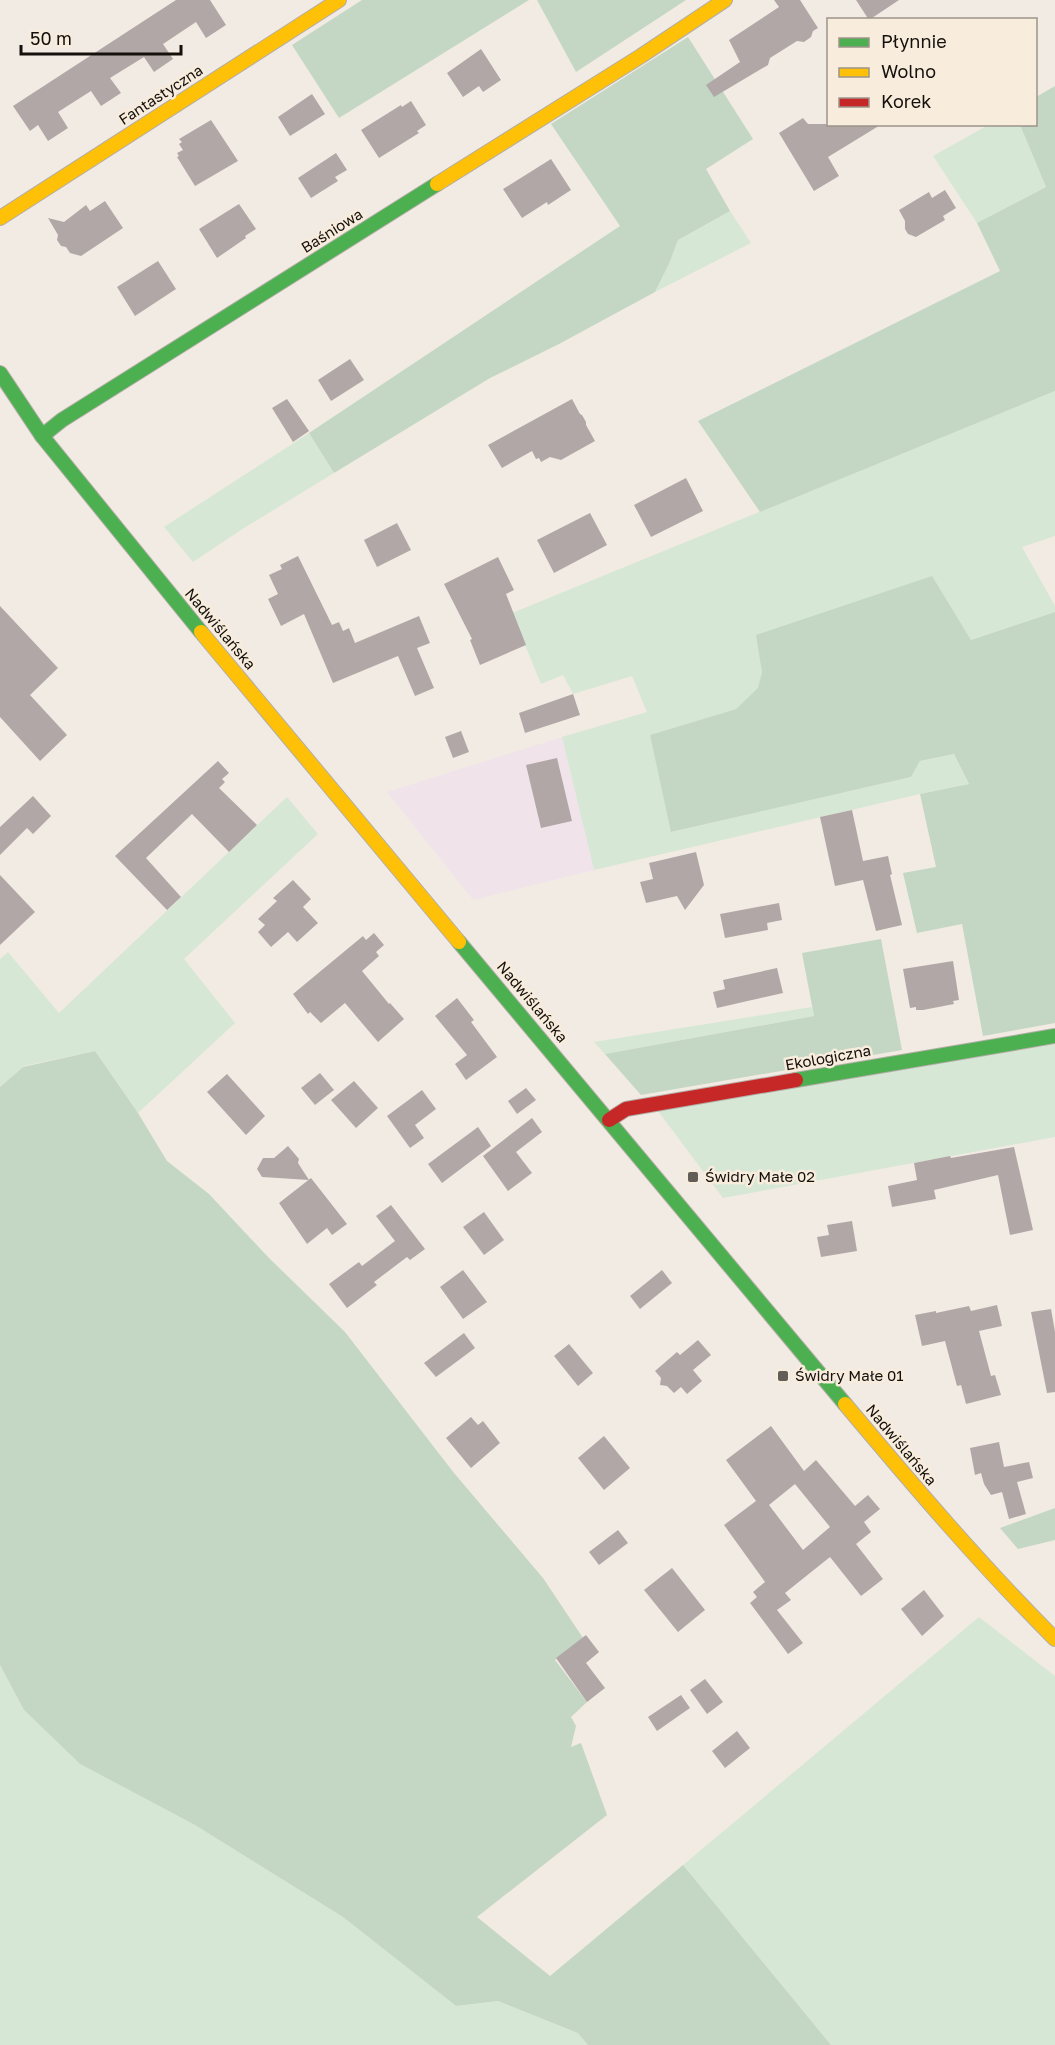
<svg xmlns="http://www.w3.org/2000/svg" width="1055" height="2045" font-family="'Golos Text',sans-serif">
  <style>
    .industrial { fill: #f0e4ea }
    .green { fill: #d7e7d6 }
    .forest { fill: #c3d7c4 }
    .building { fill: #b2a7a7; fill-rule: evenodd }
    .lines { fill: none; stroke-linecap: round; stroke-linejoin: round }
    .fast-casing { stroke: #b3ada7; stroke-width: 16 }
    .slow-casing { stroke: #b3ada7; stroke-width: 16 }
    .jam-casing { stroke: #b3ada7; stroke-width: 16 }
    .fast { stroke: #4caf50; stroke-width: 14 }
    .slow { stroke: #ffc107; stroke-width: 14 }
    .jam { stroke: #c62828; stroke-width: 14 }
    .poi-dot { fill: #625d57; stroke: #f8ecdd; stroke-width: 2 }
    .labels { text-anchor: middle; stroke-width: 5; stroke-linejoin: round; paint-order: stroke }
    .street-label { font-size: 15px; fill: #14100b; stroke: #f8ecdd }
    .poi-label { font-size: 15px; fill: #14100b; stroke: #f8ecdd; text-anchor: start }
  </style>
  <rect width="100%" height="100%" fill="#f2ebe3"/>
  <!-- industrial -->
  <path class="industrial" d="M 562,737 L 594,870 L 473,900 L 387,792 Z"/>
  <!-- green -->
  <g class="green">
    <path d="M 988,125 L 1020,125 L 1046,187 L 977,223 L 933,156 Z"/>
    <path d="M 730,211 L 751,243 L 655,292 L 669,264 L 678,240 Z"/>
    <path d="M 1055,391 L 1055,536 L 1022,547 L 1055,606 L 1055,612 L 971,640 L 932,577 L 762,672 L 759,688 L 736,709 L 650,735 L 672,832 L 911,777 L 920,761 L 954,754 L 969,784 L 920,794 L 594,870 L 562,737 L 647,712 L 632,676 L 573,694 L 563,675 L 541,684 L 512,613 Z"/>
    <path d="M 309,433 L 334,473 L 244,528 L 193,562 L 164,527 Z"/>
    <path d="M 287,797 L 318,834 L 184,959 L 235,1023 L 138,1113 L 95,1051 L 24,1066 L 0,1087 L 0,959 L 8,952 L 59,1013 Z"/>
    <path d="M 812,1007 L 814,1016 L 605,1054 L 594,1042 Z"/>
    <path d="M 1055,1044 L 1055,1137 L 723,1198 L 658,1111 Z"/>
    <path d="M 979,1617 L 1055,1676 L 1055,2045 L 831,2045 L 683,1865 Z"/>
    <path d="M 0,1665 L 24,1710 L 80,1764 L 195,1825 L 343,1917 L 456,2006 L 498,2001 L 579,2033 L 588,2045 L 0,2045 Z"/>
  </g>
  <!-- forest -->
  <g class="forest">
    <path d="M 362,0 L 529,0 L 339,118 L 292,45 Z"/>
    <path d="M 537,0 L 686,0 L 576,72 Z"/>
    <path d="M 688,37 L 753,139 L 706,169 L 730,211 L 678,240 L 669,264 L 655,292 L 559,344 L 490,378 L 334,473 L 309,433 L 620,226 L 551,124 Z"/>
    <path d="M 1055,86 L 1055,391 L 760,512 L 698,421 L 1000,271 L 977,223 L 1046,187 L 1020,125 L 1036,124 L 1036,97 Z"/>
    <path d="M 932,576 L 971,640 L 1055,612 L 1055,1023 L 983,1036 L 962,924 L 917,933 L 903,873 L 936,867 L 920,794 L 969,784 L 954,754 L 920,761 L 911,777 L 671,832 L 650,735 L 736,709 L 758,688 L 762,672 L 756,635 Z"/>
    <path d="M 881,939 L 902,1050 L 641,1095 L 605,1054 L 814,1016 L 802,953 Z"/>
    <path d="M 95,1051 L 138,1113 L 167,1161 L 209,1194 L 269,1258 L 345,1332 L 454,1473 L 543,1578 L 583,1638 L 555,1660 L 587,1702 L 571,1717 L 576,1726 L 571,1747 L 581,1743 L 607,1815 L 477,1917 L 550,1976 L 683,1865 L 831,2045 L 588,2045 L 578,2033 L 498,2001 L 456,2006 L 343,1917 L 195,1825 L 80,1764 L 24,1710 L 0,1665 L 0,1087 L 23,1067 Z"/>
    <path d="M 1055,1508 L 1055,1540 L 1018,1549 L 1000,1528 Z"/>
  </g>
  <!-- building -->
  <g class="building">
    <path d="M 176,0 L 210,0 L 226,25 L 206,38 L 196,22 L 163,44 L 173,59 L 154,72 L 144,57 L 110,78 L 121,93 L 101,106 L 91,91 L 58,112 L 68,128 L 48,141 L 38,125 L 30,131 L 13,106 Z"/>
    <path d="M 774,0 L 800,0 L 818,28 L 813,31 L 811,37 L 804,42 L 797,41 L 770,58 L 768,65 L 714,97 L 706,85 L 740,62 L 729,40 L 779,7 Z"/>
    <path d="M 856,0 L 899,0 L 869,20 Z"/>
    <path d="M 481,49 L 501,80 L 483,92 L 479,86 L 463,97 L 447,73 Z"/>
    <path d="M 312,94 L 325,114 L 290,136 L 278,117 Z"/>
    <path d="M 411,101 L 426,125 L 417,131 L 419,133 L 379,158 L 361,130 L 401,105 L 402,107 Z"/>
    <path d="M 803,118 L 808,124 L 882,124 L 828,157 L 839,176 L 814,191 L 779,133 Z"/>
    <path d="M 211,120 L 238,161 L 195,186 L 177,157 L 179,156 L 177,153 L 183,150 L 179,144 L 182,142 L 179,139 Z"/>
    <path d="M 336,153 L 347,170 L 335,177 L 338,181 L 311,198 L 298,178 Z"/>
    <path d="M 551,159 L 571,190 L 548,205 L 547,202 L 522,218 L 503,189 Z"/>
    <path d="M 945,190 L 956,208 L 943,216 L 945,220 L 916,237 L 908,234 L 905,229 L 905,221 L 899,210 L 929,192 L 932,198 Z"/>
    <path d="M 105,201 L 123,228 L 81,256 L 70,253 L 66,247 L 61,246 L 57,240 L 58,235 L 48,218 L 64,222 L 86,205 L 90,211 Z"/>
    <path d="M 239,204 L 256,229 L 245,236 L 246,238 L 217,258 L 199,229 Z"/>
    <path d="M 158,261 L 176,289 L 135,316 L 117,287 Z"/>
    <path d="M 350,359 L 364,380 L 331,401 L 318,380 Z"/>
    <path d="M 287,399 L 309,431 L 293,442 L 272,408 Z"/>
    <path d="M 572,399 L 580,414 L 582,415 L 586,422 L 586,425 L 595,441 L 561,460 L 550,457 L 541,462 L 539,458 L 536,459 L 532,451 L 502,468 L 488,445 Z"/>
    <path d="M 686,478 L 703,511 L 651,537 L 634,505 Z"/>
    <path d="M 590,513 L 607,545 L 554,573 L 537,540 Z"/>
    <path d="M 397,523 L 411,550 L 377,567 L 364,540 Z"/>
    <path d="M 298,556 L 332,625 L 339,622 L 343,631 L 349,628 L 355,643 L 419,616 L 430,643 L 417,648 L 434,688 L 415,696 L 398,656 L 333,683 L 304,614 L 281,626 L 268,599 L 278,594 L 269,575 L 282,569 L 280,565 Z"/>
    <path d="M 498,557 L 514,590 L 506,594 L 526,645 L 480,665 L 470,640 L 472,639 L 444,584 Z"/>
    <path d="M 0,606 L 58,668 L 30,695 L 67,735 L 40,761 L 0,717 Z"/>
    <path d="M 573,694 L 580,715 L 525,733 L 519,713 Z"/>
    <path d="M 461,731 L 469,752 L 453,758 L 445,737 Z"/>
    <path d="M 557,758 L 572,821 L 541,828 L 526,765 Z"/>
    <path d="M 218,761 L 229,773 L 222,779 L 225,782 L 219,788 L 257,825 L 229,852 L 192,814 L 146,858 L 181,897 L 167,910 L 115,856 Z"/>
    <path d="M 33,796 L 51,816 L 33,834 L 27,828 L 0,855 L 0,827 Z"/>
    <path d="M 852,810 L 863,861 L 888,856 L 892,874 L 890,875 L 902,925 L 876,931 L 863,880 L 835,886 L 820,817 Z"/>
    <path d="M 696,852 L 704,885 L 685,910 L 677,896 L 646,903 L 640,882 L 653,879 L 649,863 Z"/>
    <path d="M 0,875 L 35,912 L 0,945 Z"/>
    <path d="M 293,880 L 311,899 L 303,907 L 318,923 L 297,942 L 288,932 L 271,947 L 258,932 L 265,925 L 258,919 L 277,901 L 273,898 Z"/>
    <path d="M 779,903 L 782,920 L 767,923 L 768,930 L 725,938 L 720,914 Z"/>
    <path d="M 374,933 L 384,945 L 376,952 L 379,956 L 362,971 L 389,1004 L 390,1003 L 404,1019 L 378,1042 L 345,1003 L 321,1023 L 310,1012 L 308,1014 L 293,994 L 363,936 L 366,940 Z"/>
    <path d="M 953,961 L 959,1000 L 953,1001 L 954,1004 L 923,1010 L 916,1010 L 916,1007 L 910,1008 L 903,969 Z"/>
    <path d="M 777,968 L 783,993 L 717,1008 L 713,992 L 725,989 L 723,980 Z"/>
    <path d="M 457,998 L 474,1020 L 471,1022 L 497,1057 L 466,1080 L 455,1064 L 467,1055 L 435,1016 Z"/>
    <path d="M 320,1073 L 334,1090 L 315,1105 L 301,1088 Z"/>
    <path d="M 227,1074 L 265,1116 L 246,1135 L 207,1092 Z"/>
    <path d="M 354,1081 L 378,1108 L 356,1128 L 331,1100 Z"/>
    <path d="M 526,1088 L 536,1100 L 517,1114 L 508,1101 Z"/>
    <path d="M 422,1090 L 436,1109 L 415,1125 L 424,1138 L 410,1148 L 387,1116 Z"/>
    <path d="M 532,1118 L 542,1132 L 516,1152 L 532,1173 L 508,1191 L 483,1156 Z"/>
    <path d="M 478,1127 L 491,1146 L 442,1183 L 428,1164 Z"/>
    <path d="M 288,1146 L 299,1159 L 298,1163 L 309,1180 L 262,1177 L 257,1169 L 263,1158 L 274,1158 Z"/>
    <path d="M 1014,1147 L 1033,1230 L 1010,1235 L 998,1175 L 934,1190 L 936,1199 L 892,1207 L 888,1186 L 917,1180 L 914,1163 L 950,1156 L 951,1158 Z"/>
    <path d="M 311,1178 L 347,1224 L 332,1235 L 327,1228 L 307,1244 L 279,1203 Z"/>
    <path d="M 391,1205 L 425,1249 L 410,1260 L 407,1257 L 374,1282 L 377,1285 L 347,1308 L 329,1284 L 359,1262 L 362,1266 L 395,1241 L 376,1216 Z"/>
    <path d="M 484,1212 L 504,1240 L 484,1255 L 463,1227 Z"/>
    <path d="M 852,1221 L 857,1251 L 821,1257 L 817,1237 L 829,1235 L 827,1225 Z"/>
    <path d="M 463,1270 L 487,1302 L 463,1319 L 440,1287 Z"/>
    <path d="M 662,1270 L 672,1283 L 640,1309 L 630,1296 Z"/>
    <path d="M 997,1305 L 1002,1326 L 979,1331 L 991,1376 L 995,1375 L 1001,1395 L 966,1404 L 961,1385 L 957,1386 L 945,1341 L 922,1346 L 915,1315 L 936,1311 L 936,1313 L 969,1306 L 971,1311 Z"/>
    <path d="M 1051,1309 L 1055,1332 L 1055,1392 L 1047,1393 L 1031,1312 Z"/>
    <path d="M 464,1333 L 475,1348 L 436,1377 L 424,1363 Z"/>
    <path d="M 698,1340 L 711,1355 L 693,1370 L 702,1381 L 687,1394 L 681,1387 L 674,1393 L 667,1386 L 660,1385 L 661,1378 L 655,1371 L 677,1352 L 680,1355 Z"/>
    <path d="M 569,1344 L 593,1373 L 578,1386 L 554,1356 Z"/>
    <path d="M 471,1417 L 478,1425 L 483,1421 L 500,1443 L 471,1468 L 446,1438 Z"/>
    <path d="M 771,1426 L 804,1471 L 816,1460 L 855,1506 L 868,1495 L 880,1509 L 864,1522 L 871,1532 L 856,1544 L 883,1579 L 861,1596 L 830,1557 L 785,1593 L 791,1600 L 777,1610 L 803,1643 L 788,1654 L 750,1603 L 757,1597 L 753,1592 L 765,1582 L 724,1525 L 756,1501 L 726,1460 ZM 795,1484 L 830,1527 L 803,1550 L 769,1505 Z"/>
    <path d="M 604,1436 L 630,1468 L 604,1490 L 578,1458 Z"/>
    <path d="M 999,1442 L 1004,1467 L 1029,1462 L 1033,1478 L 1017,1482 L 1026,1514 L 1009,1519 L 1002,1492 L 991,1495 L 984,1484 L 981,1473 L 975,1475 L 970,1448 Z"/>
    <path d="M 618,1530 L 628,1543 L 599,1565 L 589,1552 Z"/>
    <path d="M 672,1568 L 705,1610 L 678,1632 L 644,1590 Z"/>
    <path d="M 924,1590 L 944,1616 L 922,1636 L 901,1609 Z"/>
    <path d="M 586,1635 L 599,1652 L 586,1663 L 605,1688 L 587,1702 L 556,1658 Z"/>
    <path d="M 705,1679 L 723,1702 L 707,1714 L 690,1690 Z"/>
    <path d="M 681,1695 L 690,1708 L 657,1731 L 648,1717 Z"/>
    <path d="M 737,1731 L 750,1748 L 725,1768 L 712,1751 Z"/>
  </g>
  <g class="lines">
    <defs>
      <g id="fast">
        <path d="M 0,373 L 42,436 L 201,632"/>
        <path d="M 42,436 L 62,420 L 437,184"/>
        <path d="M 459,942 L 845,1404"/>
        <path d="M 796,1080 L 1055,1036"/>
      </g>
      <g id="slow">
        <path d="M 437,184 L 641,56 L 725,0"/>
        <path d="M 0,218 L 339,0"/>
        <path d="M 201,632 L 459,942"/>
        <path d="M 845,1404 C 913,1485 980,1564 1055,1639"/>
      </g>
      <path id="jam" d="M 609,1120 L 626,1109 L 796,1080"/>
    </defs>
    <!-- fast casing -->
    <use href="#fast" class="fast-casing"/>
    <!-- slow casing -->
    <use href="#slow" class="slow-casing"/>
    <!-- jam casing -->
    <use href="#jam" class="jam-casing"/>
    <!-- fast -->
    <use href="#fast" class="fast"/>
    <!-- slow -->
    <use href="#slow" class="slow"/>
    <!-- jam -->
    <use href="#jam" class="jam"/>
  </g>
  <!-- markers -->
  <g class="poi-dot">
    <rect x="687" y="1171" width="12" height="12" rx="3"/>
    <rect x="777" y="1370" width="12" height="12" rx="3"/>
  </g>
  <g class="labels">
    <!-- street labels -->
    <g class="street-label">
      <text transform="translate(161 95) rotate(-33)" y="5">Fantastyczna</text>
      <text transform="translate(332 231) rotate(-32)" y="5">Baśniowa</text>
      <text transform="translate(220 629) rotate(50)" y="5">Nadwiślańska</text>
      <text transform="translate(532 1002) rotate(50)" y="5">Nadwiślańska</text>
      <text transform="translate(828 1058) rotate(-10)" y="5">Ekologiczna</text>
      <text transform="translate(901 1445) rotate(50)" y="5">Nadwiślańska</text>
    </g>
    <!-- poi labels -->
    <g class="poi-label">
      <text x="705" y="1182">Świdry Małe 02</text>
      <text x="795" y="1381">Świdry Małe 01</text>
    </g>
  </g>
  <!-- legend -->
  <rect x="827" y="18" width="210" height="108" fill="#f8ecdd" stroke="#9d9489" stroke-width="1.5"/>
  <rect x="839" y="38" width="30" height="9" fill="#4caf50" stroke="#9d9489" stroke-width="1.5"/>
  <text x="881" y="48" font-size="18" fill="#14100b">Płynnie</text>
  <rect x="839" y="68" width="30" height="9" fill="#ffc107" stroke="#9d9489" stroke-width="1.5"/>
  <text x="881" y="78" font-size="18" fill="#14100b">Wolno</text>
  <rect x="839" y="98" width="30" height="9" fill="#c62828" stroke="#9d9489" stroke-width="1.5"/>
  <text x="881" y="108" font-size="18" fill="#14100b">Korek</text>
  <!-- scale -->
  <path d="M21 45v9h160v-9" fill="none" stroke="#14100b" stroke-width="3"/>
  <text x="30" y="45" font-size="18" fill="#14100b" stroke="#f8ecdd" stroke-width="4.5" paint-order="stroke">50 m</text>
</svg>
